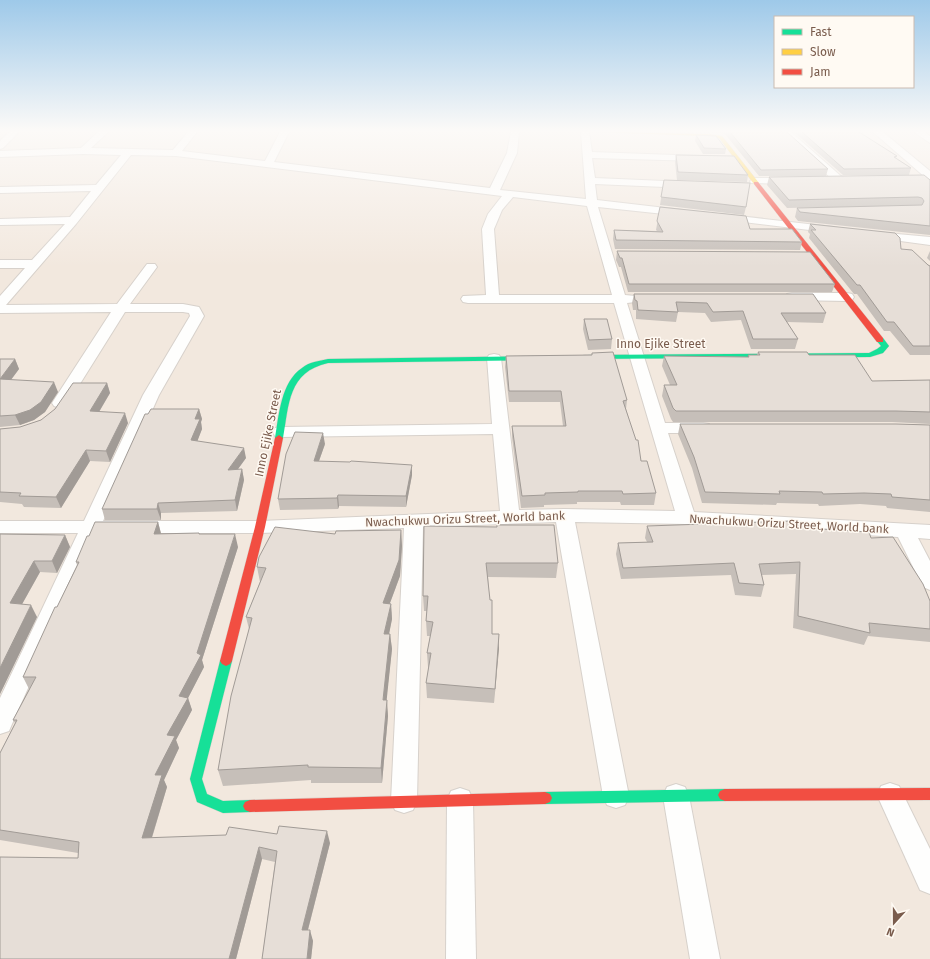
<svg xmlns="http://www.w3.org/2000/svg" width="930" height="959" font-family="'Fira Sans',sans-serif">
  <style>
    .residential { fill: #f2e8de }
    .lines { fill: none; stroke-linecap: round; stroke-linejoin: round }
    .street-casing { stroke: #d7d1cb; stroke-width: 2 }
    .fast-casing { stroke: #d9d2cb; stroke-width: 1 }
    .slow-casing { stroke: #d9d2cb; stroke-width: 1 }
    .jam-casing { stroke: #d9d2cb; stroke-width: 1 }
    .street { fill: #fefefd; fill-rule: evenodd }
    .fast { fill: #16e098; fill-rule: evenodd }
    .slow { fill: #ffcf43; fill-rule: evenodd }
    .jam { fill: #f24e42; fill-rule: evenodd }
    .wall { fill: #c6bfb9 }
    .shaded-wall { fill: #a19b96 }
    .building { fill: #e6ded7; stroke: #a19b96 }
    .labels { text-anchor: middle; stroke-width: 3; stroke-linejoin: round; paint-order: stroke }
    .street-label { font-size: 12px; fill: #7a5c4d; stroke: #fffaf3 }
  </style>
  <rect width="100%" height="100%" fill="#f9f5f0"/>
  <!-- residential -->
  <rect class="residential" x="0" y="132" width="930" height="827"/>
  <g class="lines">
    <defs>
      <g id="street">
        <path d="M 9,132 L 19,132 L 3,148 L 0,149 L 0,141 Z"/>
        <path d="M 98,132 L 108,132 L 91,148 L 173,150 L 188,132 L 197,132 L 182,151 L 265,161 L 280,132 L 289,132 L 274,162 L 490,188 L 507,153 L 511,132 L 519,132 L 517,153 L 500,190 L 586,199 L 581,132 L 589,132 L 592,152 L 702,156 L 704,158 L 702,160 L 699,161 L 592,158 L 595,178 L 688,182 L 693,185 L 688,188 L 595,184 L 597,200 L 683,210 L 688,213 L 683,216 L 598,207 L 625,295 L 636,296 L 638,299 L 636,302 L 627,303 L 665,423 L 703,423 L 709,424 L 711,428 L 709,432 L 703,433 L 668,433 L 694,512 L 930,525 L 930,539 L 918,538 L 930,561 L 930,590 L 923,587 L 898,537 L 686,524 L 575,522 L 629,796 L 625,805 L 616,808 L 607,805 L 603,796 L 556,522 L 423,527 L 417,801 L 413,810 L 404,813 L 395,810 L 391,801 L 404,528 L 260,533 L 97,533 L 12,724 L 9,731 L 0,734 L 0,698 L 78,533 L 0,533 L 0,521 L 84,521 L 143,395 L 190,316 L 189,313 L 183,312 L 125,312 L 68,403 L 66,406 L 60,408 L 54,406 L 52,403 L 111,312 L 0,313 L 0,296 L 25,268 L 0,268 L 0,260 L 32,260 L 65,224 L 0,225 L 0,219 L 70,217 L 91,191 L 0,193 L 0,187 L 96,185 L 121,155 L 83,154 L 0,157 L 0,151 L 81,148 ZM 131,155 L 176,156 L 502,196 L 488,214 L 482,229 L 486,295 L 463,296 L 461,299 L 463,302 L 468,303 L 614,303 L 675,511 L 564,509 L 519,510 L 501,358 L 499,355 L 494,354 L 489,355 L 487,358 L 492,424 L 281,427 L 275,428 L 273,432 L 275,436 L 281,437 L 493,434 L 500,511 L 260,521 L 103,521 L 159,395 L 204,316 L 199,307 L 183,304 L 130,304 L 157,267 L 155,264 L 147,264 L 117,304 L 6,305 L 76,224 ZM 513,197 L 587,206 L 612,295 L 499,295 L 494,229 L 502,210 Z"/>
        <path d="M 781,132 L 791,132 L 843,178 L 844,180 L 843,182 L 835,182 Z"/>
        <path d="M 873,132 L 883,132 L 930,171 L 930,179 L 926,178 Z"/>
        <path d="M 914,132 L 924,132 L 930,136 L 930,143 Z"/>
        <path d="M 755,178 L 792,178 L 797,181 L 792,184 L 751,183 L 750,181 Z"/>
        <path d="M 722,214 L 834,227 L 838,228 L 840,230 L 838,232 L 834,233 L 718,219 L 716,217 L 718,215 Z"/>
        <path d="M 875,232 L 930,237 L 930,245 L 871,237 L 869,235 L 871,233 Z"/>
        <path d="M 792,293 L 847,293 L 852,294 L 854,297 L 852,300 L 847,301 L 787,300 L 785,297 L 787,294 Z"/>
        <path d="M 890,783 L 899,786 L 930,849 L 930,894 L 920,890 L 877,795 L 881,786 Z"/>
        <path d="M 676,784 L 685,787 L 689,796 L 720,959 L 690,959 L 663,796 L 667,787 Z"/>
        <path d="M 460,788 L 469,791 L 473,800 L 476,959 L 446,959 L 447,800 L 451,791 Z"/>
      </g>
      <g id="fast">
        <path d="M 877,338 L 883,338 L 889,346 L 883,353 L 870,357 L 584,359 L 580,357 L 584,355 L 869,353 L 877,349 L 881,346 L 876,340 Z"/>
        <path d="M 536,356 L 539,356 L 539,360 L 328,363 C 288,372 289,404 283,438 L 279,441 L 275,438 C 279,415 281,382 302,368 C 309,362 319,361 328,359 Z"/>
        <path d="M 226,656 L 230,658 L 232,661 L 202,779 L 207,794 L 223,801 L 250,800 L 255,802 L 257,806 L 255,810 L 250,812 L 223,813 L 197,802 L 190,779 L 220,661 L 222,658 Z"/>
        <path d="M 725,789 L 730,791 L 732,795 L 730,799 L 725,801 L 545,804 L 540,802 L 538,798 L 540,794 L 545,792 Z"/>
      </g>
      <path id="slow" d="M 597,132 L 707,134 L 722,136 L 759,183 L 754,184 L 719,138 L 707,136 Z"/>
      <g id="jam">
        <path d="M 754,182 L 758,182 L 883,338 L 883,342 L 877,342 L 754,184 Z"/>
        <path d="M 279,435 L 283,438 L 265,527 L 232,661 L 230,664 L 226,666 L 222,664 L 220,661 L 255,527 L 275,438 Z"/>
        <path d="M 930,788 L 930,800 L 725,801 L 720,799 L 718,795 L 720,791 L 725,789 Z"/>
        <path d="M 545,792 L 550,794 L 552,798 L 550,802 L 545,804 L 250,812 L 245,810 L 243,806 L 245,802 L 250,800 Z"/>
      </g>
    </defs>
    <!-- street casing -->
    <use href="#street" class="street-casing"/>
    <!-- fast casing -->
    <use href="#fast" class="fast-casing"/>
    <!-- slow casing -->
    <use href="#slow" class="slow-casing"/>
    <!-- jam casing -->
    <use href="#jam" class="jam-casing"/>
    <!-- street -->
    <use href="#street" class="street"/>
    <!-- fast -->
    <use href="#fast" class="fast"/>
    <!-- slow -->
    <use href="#slow" class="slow"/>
    <!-- jam -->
    <use href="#jam" class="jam"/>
  </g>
  <!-- wall -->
  <g class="wall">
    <path d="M 718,132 L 787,132 L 828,169 L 826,176 L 759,176 L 725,134 Z"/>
    <path d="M 794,132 L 861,132 L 860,133 L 897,156 L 896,158 L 911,168 L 909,175 L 843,175 Z"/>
    <path d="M 696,135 L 726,149 L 725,154 L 703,154 L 695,141 Z"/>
    <path d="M 676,155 L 748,175 L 747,182 L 677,180 L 675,162 Z"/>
    <path d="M 769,177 L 930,180 L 930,235 L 798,221 L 795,217 L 797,208 L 836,207 L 787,208 L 767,185 Z"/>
    <path d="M 664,180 L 746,207 L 744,215 L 660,205 Z"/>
    <path d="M 660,207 L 802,242 L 800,250 L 615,249 L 613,239 L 614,230 L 657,231 L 656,230 Z"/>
    <path d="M 810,224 L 901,249 L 930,266 L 930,355 L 910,355 L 890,331 L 884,331 L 857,294 L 854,294 L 809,238 L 810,234 L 808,232 Z"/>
    <path d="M 617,251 L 835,284 L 832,292 L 628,292 L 621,267 L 619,267 L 616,260 Z"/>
    <path d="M 930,251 L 930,261 L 927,258 Z"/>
    <path d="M 634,294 L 826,313 L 823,323 L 787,322 L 798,339 L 795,349 L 751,349 L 741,320 L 711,322 L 705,313 L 678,312 L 676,322 L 636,319 L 636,310 L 633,310 L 632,303 Z"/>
    <path d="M 584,319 L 612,339 L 611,349 L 588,350 L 583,329 Z"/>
    <path d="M 758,352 L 809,355 L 872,381 L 930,380 L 930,424 L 892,422 L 673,422 L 671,419 L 662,396 L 664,385 L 670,385 L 662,366 L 664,356 L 748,357 L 748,355 L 757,355 Z"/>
    <path d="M 592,353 L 627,400 L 626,409 L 641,461 L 656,493 L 654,505 L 621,505 L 620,502 L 577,502 L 577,504 L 544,505 L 544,507 L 521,508 L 512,437 L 512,426 L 563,426 L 560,402 L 509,402 L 505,367 L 506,356 L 592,355 Z"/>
    <path d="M 0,359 L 15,359 L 19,369 L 11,380 L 58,392 L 45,412 L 34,420 L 20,425 L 0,427 Z"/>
    <path d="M 107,383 L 110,393 L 99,412 L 128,423 L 110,462 L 90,461 L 61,508 L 24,507 L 22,504 L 0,502 L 0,429 L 20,427 L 41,420 Z"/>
    <path d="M 199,409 L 202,419 L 201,422 L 202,429 L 197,441 L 246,458 L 238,469 L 242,469 L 244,480 L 237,511 L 161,513 L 161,520 L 105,520 L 102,509 Z"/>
    <path d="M 680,424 L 930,425 L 930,512 L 887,508 L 886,506 L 860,504 L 819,506 L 818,504 L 777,503 L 776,505 L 702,503 L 692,468 L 678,434 Z"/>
    <path d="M 325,444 L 319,461 L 412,475 L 406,507 L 339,506 L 338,509 L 280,510 L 278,499 Z"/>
    <path d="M 158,522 L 161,533 L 199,533 L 200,534 L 238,547 L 202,660 L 204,667 L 188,698 L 192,710 L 176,740 L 179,748 L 164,780 L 167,787 L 152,838 L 330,843 L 308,930 L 313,941 L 311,959 L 262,959 L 275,862 L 262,859 L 236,959 L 0,959 L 78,858 L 78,853 L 0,840 L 0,753 L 15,723 L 13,720 L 29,689 L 23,677 L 57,607 L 77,565 L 76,562 L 89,536 Z"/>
    <path d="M 792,525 L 871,538 L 930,601 L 930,642 L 868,636 L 864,645 L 793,628 L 796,574 L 762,575 L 764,585 L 761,597 L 735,595 L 731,575 L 621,579 L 616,554 L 618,543 L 647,542 L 645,538 L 647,526 Z"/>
    <path d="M 424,526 L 558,563 L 556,578 L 488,577 L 492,634 L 499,634 L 494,703 L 427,698 L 426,683 L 429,667 L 428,667 L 427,653 L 430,636 L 427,636 L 426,621 L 427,611 L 424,611 L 423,596 Z"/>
    <path d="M 401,530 L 402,546 L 400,576 L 390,603 L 391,604 L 392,619 L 389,634 L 390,634 L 392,649 L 386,700 L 388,716 L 382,783 L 311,783 L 311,780 L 223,786 L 218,770 L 249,629 L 246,617 L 260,582 L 257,567 L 335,534 Z"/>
    <path d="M 0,534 L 65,535 L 70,547 L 57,573 L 40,572 L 22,604 L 37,617 L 0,694 Z"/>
  </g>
  <!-- shaded-wall -->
  <g class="shaded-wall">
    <path d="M 15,359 L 19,369 L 4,389 L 0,381 L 0,379 Z"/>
    <path d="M 54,382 L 58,392 L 45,412 L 34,420 L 20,425 L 15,415 Z"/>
    <path d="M 107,383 L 110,393 L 93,422 L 90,411 Z"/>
    <path d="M 199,409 L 202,419 L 201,422 L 202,429 L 194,450 L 191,440 L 195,419 Z"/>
    <path d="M 125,413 L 128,423 L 110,462 L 106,451 Z"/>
    <path d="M 323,433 L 325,444 L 315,472 L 314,461 Z"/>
    <path d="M 244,448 L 246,458 L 230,480 L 228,470 Z"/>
    <path d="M 86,450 L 90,461 L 61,508 L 56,497 Z"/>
    <path d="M 412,465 L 412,475 L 406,507 L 406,496 Z"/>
    <path d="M 242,469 L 244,480 L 237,511 L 235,500 Z"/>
    <path d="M 338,495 L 339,506 L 338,509 L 337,498 Z"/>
    <path d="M 158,503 L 161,513 L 161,520 L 157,509 Z"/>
    <path d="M 158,522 L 161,534 L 154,534 Z"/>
    <path d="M 401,530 L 402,546 L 400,576 L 384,619 L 383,603 Z"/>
    <path d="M 235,534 L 238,547 L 202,660 L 204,667 L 188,698 L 192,710 L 176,740 L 179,748 L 164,780 L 167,787 L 148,850 L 142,838 L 155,775 L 179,696 L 197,653 Z"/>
    <path d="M 65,535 L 70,547 L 57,573 L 52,561 Z"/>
    <path d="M 34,561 L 40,572 L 16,615 L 10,603 Z"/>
    <path d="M 391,604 L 392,619 L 386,649 L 384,634 Z"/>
    <path d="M 31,605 L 37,617 L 0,694 L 0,668 Z"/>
    <path d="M 390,634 L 392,649 L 385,716 L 383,700 Z"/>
    <path d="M 499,634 L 499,649 L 494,703 L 495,689 Z"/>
    <path d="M 387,700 L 388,716 L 382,783 L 381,768 Z"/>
    <path d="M 327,831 L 330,843 L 305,941 L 302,930 Z"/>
    <path d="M 259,847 L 262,859 L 236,959 L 229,959 Z"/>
    <path d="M 310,930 L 313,941 L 311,959 L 307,959 Z"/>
  </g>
  <!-- building -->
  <g class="building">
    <path d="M 730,132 L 787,132 L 828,169 L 761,170 Z"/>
    <path d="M 802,132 L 859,132 L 897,156 L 894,157 L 911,168 L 844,169 Z"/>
    <path d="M 696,135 L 716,136 L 726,149 L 704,148 Z"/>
    <path d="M 676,155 L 734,156 L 748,175 L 678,172 Z"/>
    <path d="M 924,175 L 930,180 L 930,226 L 800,212 L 797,208 L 922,205 L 924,201 L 922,198 L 918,197 L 789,200 L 769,177 Z"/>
    <path d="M 664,180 L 750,183 L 746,207 L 661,197 Z"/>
    <path d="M 660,207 L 746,216 L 750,229 L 792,229 L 802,242 L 616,240 L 614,230 L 663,232 L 657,221 Z"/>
    <path d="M 810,224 L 895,233 L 900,238 L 901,249 L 912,250 L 928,265 L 930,266 L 930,346 L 913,346 L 894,322 L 887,322 L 860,285 L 857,285 L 811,230 L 816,230 Z"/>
    <path d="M 617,251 L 810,252 L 835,284 L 629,284 L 622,258 L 620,258 Z"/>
    <path d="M 634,294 L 813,294 L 826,313 L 781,313 L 798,339 L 753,339 L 743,311 L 713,312 L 707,303 L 676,302 L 678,312 L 638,310 L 637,301 L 635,300 Z"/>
    <path d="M 584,319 L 607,319 L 612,339 L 589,340 Z"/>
    <path d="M 613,352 L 627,400 L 623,401 L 636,440 L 638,440 L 641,461 L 647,461 L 656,493 L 623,494 L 622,491 L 578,491 L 578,492 L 545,493 L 545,495 L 522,496 L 512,426 L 566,426 L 561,391 L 509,391 L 506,356 L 592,355 L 592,353 Z"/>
    <path d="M 758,352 L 807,352 L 809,355 L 855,355 L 872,381 L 930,380 L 930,412 L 896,411 L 676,411 L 673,408 L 664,385 L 677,385 L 664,356 L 749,357 L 748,355 L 760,355 Z"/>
    <path d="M 0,359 L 15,359 L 0,379 Z"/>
    <path d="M 0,379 L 54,382 L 41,402 L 30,410 L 15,415 L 0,416 Z"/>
    <path d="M 73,383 L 107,383 L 90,411 L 125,413 L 106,451 L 86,450 L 56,497 L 19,496 L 21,493 L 0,492 L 0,429 L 20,427 L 41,420 L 55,409 Z"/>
    <path d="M 151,409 L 199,409 L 195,419 L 200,419 L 191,440 L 244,448 L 228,470 L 242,469 L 235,500 L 158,503 L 157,509 L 102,509 L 145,414 L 148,414 Z"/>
    <path d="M 680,424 L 896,424 L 930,425 L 930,500 L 892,497 L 891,494 L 864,493 L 823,494 L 822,492 L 779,491 L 780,494 L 705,492 L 694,457 Z"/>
    <path d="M 295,432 L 323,433 L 314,461 L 350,462 L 351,461 L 412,465 L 406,496 L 338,495 L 337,498 L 278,499 L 286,454 Z"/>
    <path d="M 791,521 L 792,525 L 822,529 L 869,532 L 871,538 L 893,537 L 923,584 L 930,601 L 930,629 L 869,623 L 870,633 L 798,616 L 800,562 L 759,564 L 764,585 L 739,583 L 734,563 L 623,568 L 618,543 L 653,542 L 647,526 Z"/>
    <path d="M 95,522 L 158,522 L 154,534 L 199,533 L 199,534 L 235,534 L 197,653 L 201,655 L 179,696 L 188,698 L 167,735 L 175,736 L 155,775 L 162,775 L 142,838 L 226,835 L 229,827 L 277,834 L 279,826 L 327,831 L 302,930 L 310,930 L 307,959 L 262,959 L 277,851 L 259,847 L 229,959 L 0,959 L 0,857 L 78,858 L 79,842 L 0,830 L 0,753 L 17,720 L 13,720 L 36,677 L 23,677 L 55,607 L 57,607 L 79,562 L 76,562 L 87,536 L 89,536 Z"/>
    <path d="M 497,525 L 554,525 L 558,563 L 486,563 L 490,600 L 492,600 L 492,634 L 499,634 L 495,689 L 426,683 L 431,653 L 427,653 L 433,622 L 426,621 L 428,596 L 423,596 L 424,526 L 497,527 Z"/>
    <path d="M 275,527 L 335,534 L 336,531 L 401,530 L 399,560 L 383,603 L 391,604 L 384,634 L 390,634 L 383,700 L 387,700 L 381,768 L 308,767 L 308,765 L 218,770 L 231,696 L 252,618 L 246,617 L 266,568 L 257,567 L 259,557 Z"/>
    <path d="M 0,534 L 65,535 L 52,561 L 34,561 L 10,603 L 31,605 L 0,668 Z"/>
  </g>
  <!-- sky -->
  <linearGradient id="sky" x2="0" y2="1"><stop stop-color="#9ec9e9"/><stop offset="0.49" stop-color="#fcfaf8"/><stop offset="1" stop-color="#fcfaf8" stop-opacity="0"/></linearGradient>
  <rect width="930" height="267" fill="url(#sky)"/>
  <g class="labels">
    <!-- street labels -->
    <g class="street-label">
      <text x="661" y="348">Inno Ejike Street</text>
      <text transform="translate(268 433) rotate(-78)" y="4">Inno Ejike Street</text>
      <text transform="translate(465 519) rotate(-2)" y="4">Nwachukwu Orizu Street, World bank</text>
      <text transform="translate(789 524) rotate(3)" y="4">Nwachukwu Orizu Street, World bank</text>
    </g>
  </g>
  <!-- legend -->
  <rect x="774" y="16" width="140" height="72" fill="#fffaf3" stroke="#cabbb1"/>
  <rect x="782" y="29" width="20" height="6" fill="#16e098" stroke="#cabbb1"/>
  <text x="810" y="36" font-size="12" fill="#7a5c4d">Fast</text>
  <rect x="782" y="49" width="20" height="6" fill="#ffcf43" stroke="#cabbb1"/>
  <text x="810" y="56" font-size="12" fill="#7a5c4d">Slow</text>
  <rect x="782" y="69" width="20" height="6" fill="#f24e42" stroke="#cabbb1"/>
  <text x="810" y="76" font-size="12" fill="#7a5c4d">Jam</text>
  <!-- north arrow -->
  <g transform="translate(894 923) rotate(201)" stroke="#fffaf3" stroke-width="3" paint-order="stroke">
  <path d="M0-3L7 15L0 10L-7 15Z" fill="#7a5c4d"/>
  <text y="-6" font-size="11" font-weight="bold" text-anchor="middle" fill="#7a5c4d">N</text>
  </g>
</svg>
